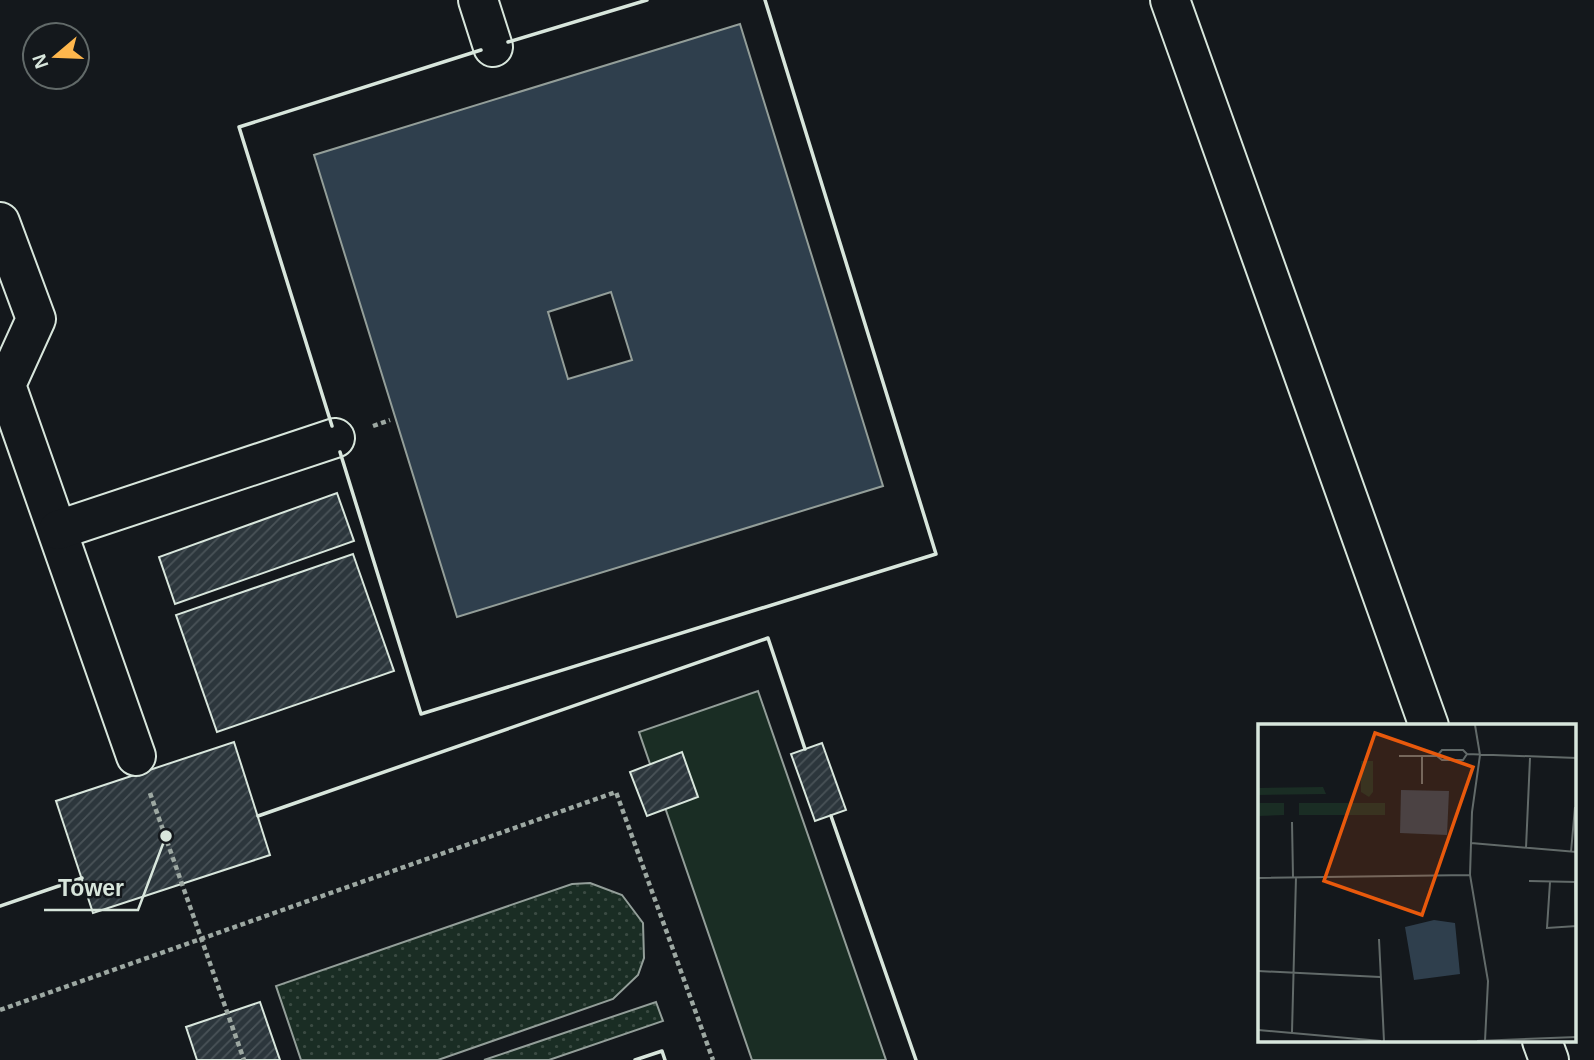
<svg xmlns="http://www.w3.org/2000/svg" width="1594" height="1060" font-family="Helvetica,sans-serif">
  <style>
    .grass { fill: url(#grass-dots); stroke: #939e99; stroke-width: 2 }
    .green { fill: #1a2d24; stroke: #939e99; stroke-width: 2 }
    .water { fill: #2f3f4d; stroke: #939e99; stroke-width: 2; fill-rule: evenodd }
    .building { fill: url(#building-hatch); stroke: #d8e6dc; stroke-width: 2 }
    .lines { fill: none; stroke-linecap: round; stroke-linejoin: round }
    .minor-casing { stroke: #d8e6dc; stroke-width: 42 }
    .path { stroke: #9da8a2; stroke-width: 4.5; stroke-dasharray: 5 3.5; stroke-linecap: butt }
    .minor { stroke: #14181c; stroke-width: 38 }
    .wall { stroke: #d8e6dc; stroke-width: 3.5 }
    .inset-road { fill: none; stroke: #626a69; stroke-width: 2 }
    .view { fill: #e8590c; fill-opacity: 0.15; stroke: #e8590c; stroke-width: 3.5 }
    .inset-edge { fill: none; stroke: #d8e6dc; stroke-width: 3.5 }
    .leader { fill: none; stroke: #d8e6dc; stroke-width: 2.5 }
    .callout-dot { fill: #d8e6dc; stroke: #14181c; stroke-width: 2.5 }
    .callout-label { font-size: 23px; text-anchor: middle; font-weight: bold; fill: #d8e6dc; stroke: #14181c; stroke-width: 5; stroke-linejoin: round; paint-order: stroke }
  </style>
  <defs>
    <pattern id="grass-dots" width="8" height="8" patternUnits="userSpaceOnUse" patternTransform="scale(1.75)"><rect width="8" height="8" fill="#1a2d24"/><path d="M2 2h.1M6 6h.1" fill="none" stroke="#3b4b43" stroke-width="1.8" stroke-linecap="round"/></pattern>
    <pattern id="building-hatch" width="6" height="6" patternUnits="userSpaceOnUse" patternTransform="scale(1.75)"><rect width="6" height="6" fill="#2c363c"/><path d="M-1 1l2-2M0 6l6-6M5 7l2-2" fill="none" stroke="#4a5358"/></pattern>
  </defs>
  <rect width="100%" height="100%" fill="#14181c"/>
  <!-- grass -->
  <g class="grass">
    <path d="M 590,883 L 622,895 L 643,923 L 644,958 L 638,975 L 613,999 L 438,1060 L 301,1060 L 276,986 L 572,884 Z"/>
    <path d="M 656,1002 L 663,1021 L 549,1060 L 484,1060 Z"/>
  </g>
  <!-- green -->
  <path class="green" d="M 758,691 L 886,1060 L 752,1060 L 639,732 Z"/>
  <!-- water -->
  <path class="water" d="M 740,24 L 883,486 L 457,617 L 314,155 ZM 611,292 L 632,360 L 568,379 L 548,312 Z"/>
  <!-- building -->
  <g class="building">
    <path d="M 337,493 L 354,541 L 175,604 L 159,557 Z"/>
    <path d="M 353,554 L 394,671 L 217,732 L 176,615 Z"/>
    <path d="M 234,742 L 270,855 L 93,913 L 56,801 Z"/>
    <path d="M 822,743 L 846,810 L 815,821 L 791,754 Z"/>
    <path d="M 682,752 L 698,797 L 647,816 L 630,772 Z"/>
    <path d="M 260,1002 L 280,1060 L 197,1060 L 186,1027 Z"/>
  </g>
  <g class="lines">
    <defs>
      <g id="minor">
        <path d="M 478,0 L 493,47"/>
        <path d="M 1170,0 L 1429,726"/>
        <path d="M 0,222 L 36,319 L 6,385 L 136,756"/>
        <path d="M 58,530 L 335,438"/>
        <path d="M 1542,1041 L 1549,1060"/>
      </g>
    </defs>
    <!-- minor casing -->
    <use href="#minor" class="minor-casing"/>
    <!-- path -->
    <g class="path">
      <path d="M 373,426 L 390,420"/>
      <path d="M 150,793 L 244,1060"/>
      <path d="M 0,1010 L 616,792 L 713,1060"/>
    </g>
    <!-- minor -->
    <use href="#minor" class="minor"/>
    <!-- wall -->
    <g class="wall">
      <path d="M 508,42 L 647,0"/>
      <path d="M 332,426 L 239,127 L 481,50"/>
      <path d="M 340,452 L 421,714 L 936,554 L 765,0"/>
      <path d="M 258,816 L 768,638 L 805,749"/>
      <path d="M 831,816 L 916,1060"/>
      <path d="M 0,906 L 82,878"/>
      <path d="M 635,1060 L 662,1051 L 665,1060"/>
    </g>
  </g>
  <!-- overview -->
  <g transform="translate(1258 724)">
    <rect width="318" height="318" fill="#14181c"/>
    <path d="M 103,37 L 115,37 L 115,68 L 111,73 L 103,68 Z" fill="#1a2d24"/>
    <path d="M 65,63 L 68,70 L 0,71 L 0,64 ZM 0,79 L 26,79 L 26,91 L 0,92 ZM 41,79 L 127,79 L 127,91 L 41,91 Z" fill="#1a2d24"/>
    <path d="M 143,66 L 191,67 L 189,111 L 142,109 ZM 176,196 L 197,199 L 202,250 L 156,256 L 147,203 Z" fill="#2f3f4d"/>
    <path class="inset-road" d="M 217,1 L 222,31 L 214,88 L 212,151 L 230,257 L 227,317M 141,32 L 179,32 L 184,36 L 205,36 L 209,30 L 319,34M 179,32 L 184,26 L 205,26 L 209,30M 164,60 L 164,32M 34,98 L 35,153M 213,119 L 319,128M 268,124 L 272,34M 313,128 L 317,83M 0,154 L 212,151M 271,157 L 319,158M 292,158 L 289,204 L 319,202M 317,158 L 318,202M 121,215 L 126,317M 0,247 L 122,253M 0,306 L 123,317M 34,308 L 38,153M 219,317 L 319,313"/>
    <path class="view" d="M 117,9 L 215,43 L 164,191 L 66,157 Z"/>
    <rect width="318" height="318" class="inset-edge"/>
  </g>
  <!-- callouts -->
  <path class="leader" d="M166 836L138 910H44"/>
  <circle class="callout-dot" cx="166" cy="836" r="7"/>
  <g class="callout-label">
    <text x="91" y="896">Tower</text>
  </g>
  <!-- north arrow -->
  <g transform="translate(56 56) rotate(251)"><circle r="33" fill="#14181c" stroke="#626a69" stroke-width="2"/>
  <path d="M0-5L12 26L0 18L-12 26Z" fill="#ffb74d"/>
  <text y="-10" font-size="19" font-weight="bold" text-anchor="middle" fill="#d8e6dc">N</text>
  </g>
</svg>
